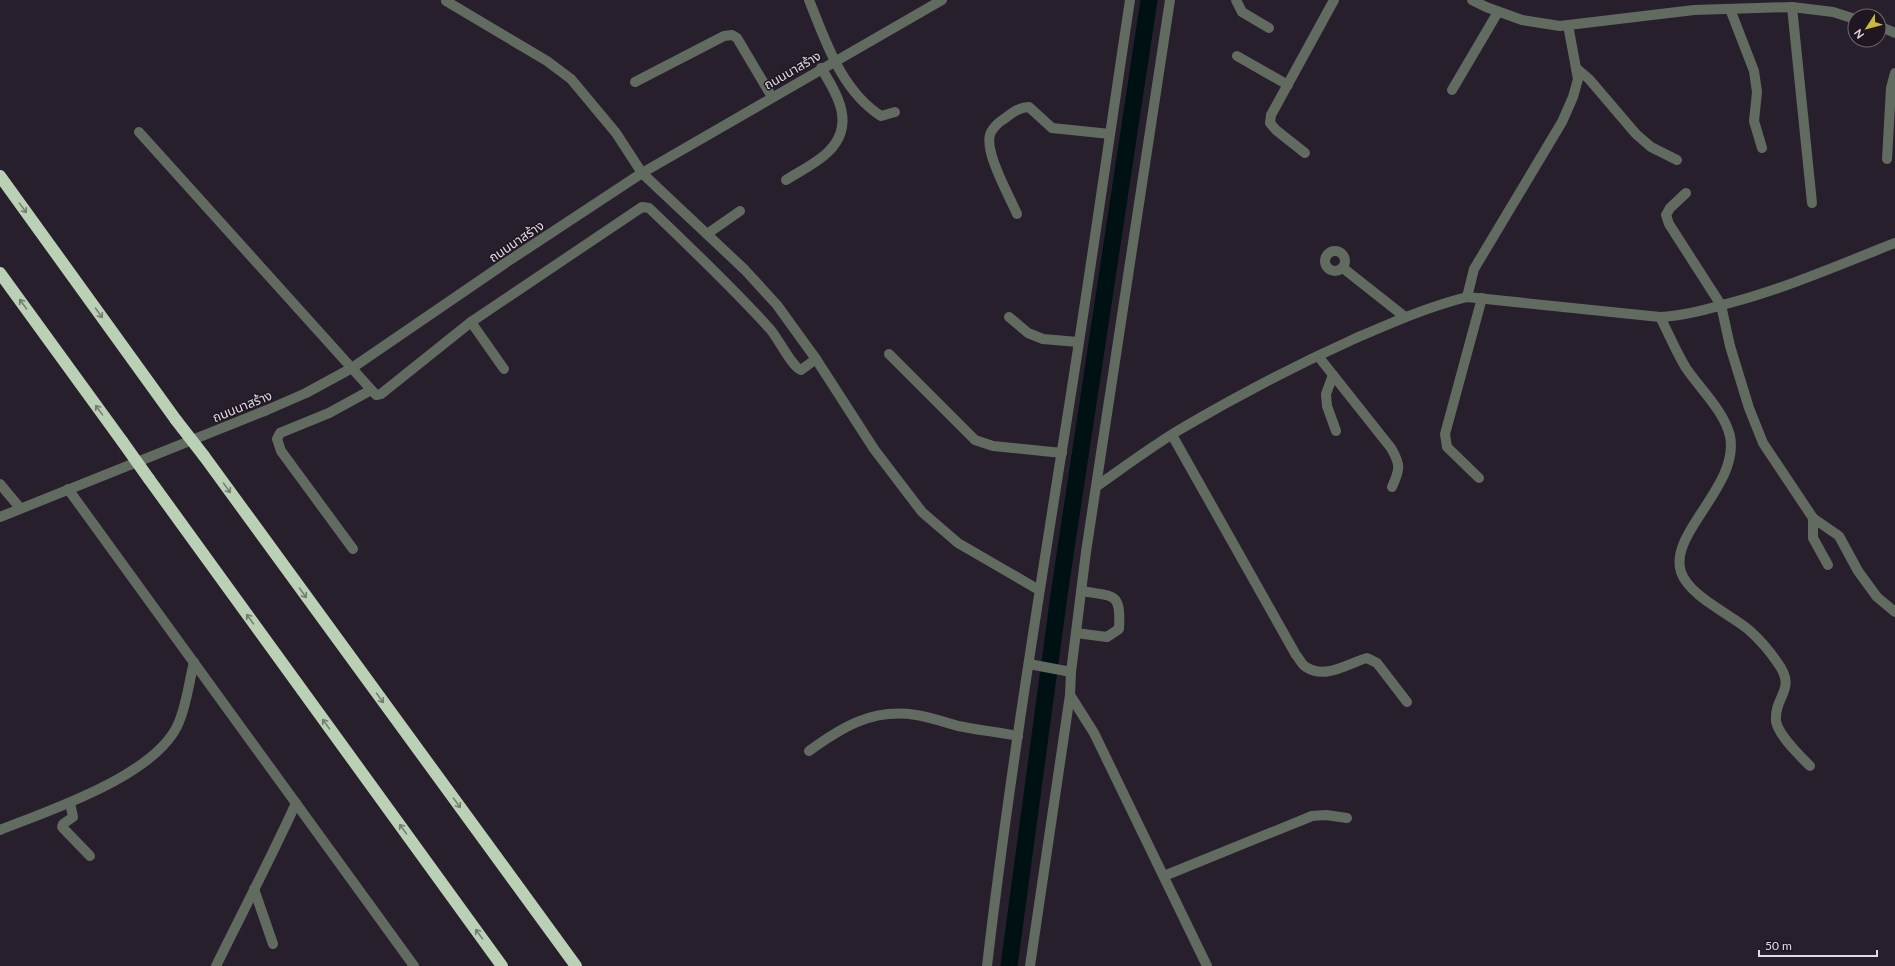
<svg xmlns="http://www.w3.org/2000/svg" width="1895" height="966" font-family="Lato,'Noto Sans Thai',sans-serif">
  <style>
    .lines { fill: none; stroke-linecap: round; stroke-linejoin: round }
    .canal { stroke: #001113; stroke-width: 17 }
    .minor { stroke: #626b60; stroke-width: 10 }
    .highway { stroke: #bbd1b5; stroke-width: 12 }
    .highway-bridge { stroke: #bbd1b5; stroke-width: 12 }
    .oneway { stroke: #757d73 }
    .labels { text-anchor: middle; stroke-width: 3; stroke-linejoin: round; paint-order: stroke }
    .street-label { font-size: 13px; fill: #e2dbe4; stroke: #1f1622 }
  </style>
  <rect width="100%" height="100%" fill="#281f2c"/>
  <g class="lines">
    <!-- canal -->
    <path class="canal" d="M 1009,966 L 1060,588 L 1149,0"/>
    <!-- minor -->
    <g class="minor">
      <path d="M 809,0 C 826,42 841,90 881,116 L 895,112"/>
      <path d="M 1170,0 L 1086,552 L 1071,672 L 1070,695 L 1094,733 L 1207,966"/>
      <path d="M 1236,0 L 1242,12 L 1269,28"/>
      <path d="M 1472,0 L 1486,7 L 1522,20 L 1560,26 L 1694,10 L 1792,7 L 1833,12 L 1855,19"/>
      <path d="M 446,1 L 547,61 L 571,79 L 616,133 L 642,173 L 745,270 L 777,305 L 816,359 L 874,449 L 922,512 L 958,543 L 1039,590"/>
      <path d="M 1792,7 L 1812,203"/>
      <path d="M 1730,9 L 1754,71 L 1757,92 L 1754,121 L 1762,148"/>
      <path d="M 1879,26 L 1895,33"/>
      <path d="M 1237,56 L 1288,85"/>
      <path d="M 1576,68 L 1589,79 L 1636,134 L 1651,147 L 1677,160"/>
      <path d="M 635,82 L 724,36 L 732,35 L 737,38 L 772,97"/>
      <path d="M 1452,90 L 1498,12"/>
      <path d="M 139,132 L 376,395 L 381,394 L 471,322 L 642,207 L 649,208 C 690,247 732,287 770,329 C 778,338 792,367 801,370 L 816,359"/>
      <path d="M 1305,153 L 1276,130 L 1270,123 L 1271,115 L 1334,0"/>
      <path d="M 1887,159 L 1891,88 L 1895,73"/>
      <path d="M 786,180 C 800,171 817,163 828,152 C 856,125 838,95 821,68"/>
      <path d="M 1686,193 L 1670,208 L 1666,215 L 1669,224 L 1721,305 L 1730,346 L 1749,408 L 1763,443 L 1813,518 L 1839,536 L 1858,571 L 1877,597 L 1895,612"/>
      <path d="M 1017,214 C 1010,197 982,149 991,132 C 994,127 999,122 1004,119 C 1012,113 1019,107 1029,107 L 1052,128 L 1110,134"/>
      <path d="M 707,234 L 740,211"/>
      <circle cx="1335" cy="261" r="10"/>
      <path d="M 1343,268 L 1405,317"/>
      <path d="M 1467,297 L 1474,269 L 1562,122 L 1573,97 L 1578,79 L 1568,25"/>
      <path d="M 1009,317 L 1028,333 L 1043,339 L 1078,342"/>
      <path d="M 1660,317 C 1669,334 1676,352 1686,368 C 1701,390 1724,411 1730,436 C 1740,486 1668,533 1681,572 C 1689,596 1730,614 1749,630 C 1759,639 1769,650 1777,662 C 1798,690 1774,695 1776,721 C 1778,735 1800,756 1810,766"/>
      <path d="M 471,322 L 504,369"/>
      <path d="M 889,354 L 975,440 L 993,446 L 1062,453"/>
      <path d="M 1318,356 L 1391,448 C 1401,465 1400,469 1392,487"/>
      <path d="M 1333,375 L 1326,394 L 1327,406 L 1336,431"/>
      <path d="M 1172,435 L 1296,655 C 1299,658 1302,665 1306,667 C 1326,680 1348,663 1367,658 L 1377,663 L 1407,702"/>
      <path d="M 1479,478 L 1447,447 L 1445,434 L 1482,298"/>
      <path d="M 0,484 L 20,508"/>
      <path d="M 1097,486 C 1124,467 1151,447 1179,430 C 1235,397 1294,366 1354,339 C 1391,323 1427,307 1467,297 L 1660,317 C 1683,316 1704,310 1726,304 C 1784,289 1839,265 1895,243"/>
      <path d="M 68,489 L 414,966"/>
      <path d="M 0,517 L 267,410 L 306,393 L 352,368 L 504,264 L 642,173 L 942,0"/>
      <path d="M 1813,518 L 1813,538 L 1828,565"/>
      <path d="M 353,549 L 281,451 L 277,439 L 280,433 L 329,413 L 371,390"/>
      <path d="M 1076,633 L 1107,637 L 1119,629 C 1121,591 1114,597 1082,591"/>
      <path d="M 1029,664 L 1071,672"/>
      <path d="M 809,751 C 842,727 873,708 916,715 C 930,717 944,722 958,726 C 977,730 998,732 1018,736"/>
      <path d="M 70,803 L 73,817 L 63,824 L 62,827 L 90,856"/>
      <path d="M 0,830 C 50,810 158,775 179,722 C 187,703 189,682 194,662"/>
      <path d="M 1164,876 L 1312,816 L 1326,815 L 1347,818"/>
      <path d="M 254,889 L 273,944"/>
      <path d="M 216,966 C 243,911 271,858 296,803"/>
      <path d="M 987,966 C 1007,795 1034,626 1061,456 C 1086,304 1107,152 1130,0"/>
      <path d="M 1030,966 L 1070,695"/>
    </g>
    <!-- highway -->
    <g class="highway">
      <path d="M 0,176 L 176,420"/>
      <path d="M 0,273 L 122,441"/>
      <path d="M 204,456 L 576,966"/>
      <path d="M 149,479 L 502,966"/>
    </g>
    <!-- highway-bridge -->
    <g class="highway-bridge">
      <path d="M 176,420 L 204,456"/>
      <path d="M 122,441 L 149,479"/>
    </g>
  </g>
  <!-- one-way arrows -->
  <defs><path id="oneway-shaft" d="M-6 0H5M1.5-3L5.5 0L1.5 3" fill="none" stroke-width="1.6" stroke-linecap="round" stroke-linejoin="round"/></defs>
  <g class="oneway">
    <use href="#oneway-shaft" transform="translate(23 208) rotate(54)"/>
    <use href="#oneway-shaft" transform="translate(23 304) rotate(-126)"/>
    <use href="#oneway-shaft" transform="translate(99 313) rotate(54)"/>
    <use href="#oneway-shaft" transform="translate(99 410) rotate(-126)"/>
    <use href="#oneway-shaft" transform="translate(227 488) rotate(54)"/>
    <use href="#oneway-shaft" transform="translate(303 593) rotate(54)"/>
    <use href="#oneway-shaft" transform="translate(250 619) rotate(-126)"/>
    <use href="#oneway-shaft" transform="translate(380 698) rotate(54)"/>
    <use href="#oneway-shaft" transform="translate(326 724) rotate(-126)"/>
    <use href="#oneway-shaft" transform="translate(457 803) rotate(54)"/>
    <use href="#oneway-shaft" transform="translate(403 829) rotate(-126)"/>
    <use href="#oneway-shaft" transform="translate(479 934) rotate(-126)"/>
  </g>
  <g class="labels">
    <!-- street labels -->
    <g class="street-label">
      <text transform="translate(792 70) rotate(-30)" y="5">ถนนนาสร้าง</text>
      <text transform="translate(516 241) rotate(-34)" y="5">ถนนนาสร้าง</text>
      <text transform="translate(242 406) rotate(-22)" y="5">ถนนนาสร้าง</text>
    </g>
  </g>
  <!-- north arrow -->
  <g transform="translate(1867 28) rotate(234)"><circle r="19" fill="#1f1622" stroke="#6d6570"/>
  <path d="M0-3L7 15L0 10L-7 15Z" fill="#c7bb3c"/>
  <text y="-6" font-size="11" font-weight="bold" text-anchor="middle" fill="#e2dbe4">N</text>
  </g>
  <!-- scale -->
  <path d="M1759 950v6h118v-6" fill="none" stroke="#e2dbe4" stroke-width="2"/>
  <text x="1765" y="950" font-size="12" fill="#e2dbe4" stroke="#1f1622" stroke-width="3" paint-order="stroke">50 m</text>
</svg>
